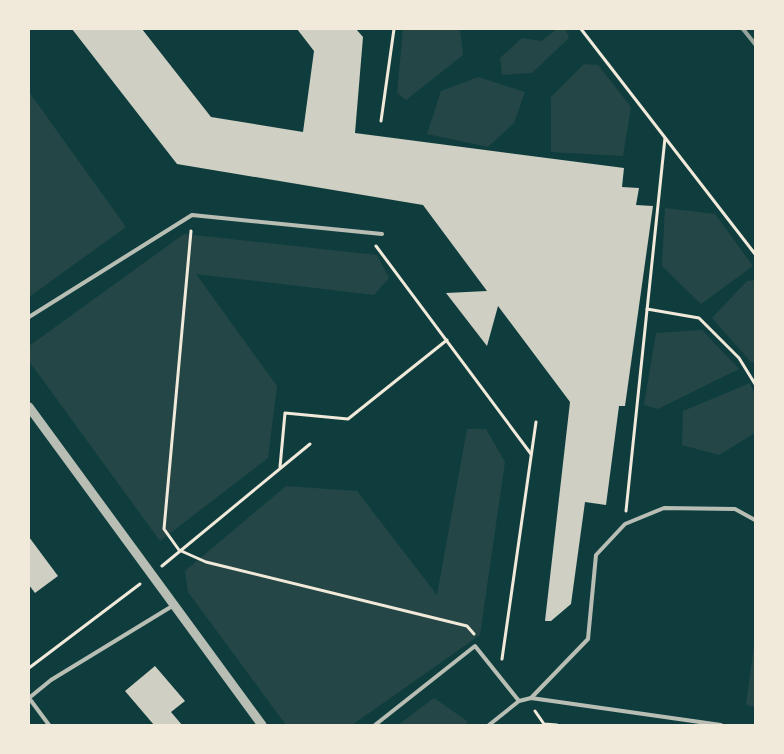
<svg xmlns="http://www.w3.org/2000/svg" width="784" height="754" font-family="'Roboto Condensed',sans-serif">
  <style>
    .green { fill: #244646 }
    .building { fill: #cfcfc3 }
    .lines { fill: none; stroke-linecap: round; stroke-linejoin: round }
    .path { stroke: #f1e9da; stroke-width: 3 }
    .service { stroke: #b8beb3; stroke-width: 4 }
    .tertiary { stroke: #b8beb3; stroke-width: 9 }
    .rail { stroke: #97a49c; stroke-width: 4 }
  </style>
  <rect width="100%" height="100%" fill="#0f3d3e"/>
  <!-- green -->
  <g class="green">
    <path d="M 403,29 L 460,29 L 463,55 L 406,100 L 397,93 Z"/>
    <path d="M 557,29 L 566,30 L 569,38 L 532,73 L 502,75 L 500,58 L 522,38 L 541,41 Z"/>
    <path d="M 584,64 L 598,65 L 631,107 L 623,156 L 551,152 L 551,97 Z"/>
    <path d="M 478,77 L 525,92 L 514,123 L 488,147 L 427,134 L 441,91 Z"/>
    <path d="M 29,92 L 126,227 L 29,297 Z"/>
    <path d="M 665,208 L 715,214 L 753,266 L 701,304 L 662,266 Z"/>
    <path d="M 184,234 L 377,255 L 389,278 L 374,295 L 196,274 L 277,386 L 268,458 L 160,541 L 29,361 L 29,346 Z"/>
    <path d="M 755,280 L 755,361 L 752,363 L 712,318 L 747,281 Z"/>
    <path d="M 702,330 L 739,369 L 658,409 L 644,405 L 656,333 Z"/>
    <path d="M 750,383 L 755,396 L 755,433 L 719,455 L 682,445 L 683,411 Z"/>
    <path d="M 467,429 L 486,429 L 505,462 L 480,635 L 352,725 L 286,725 L 188,592 L 185,571 L 286,486 L 357,491 L 437,595 Z"/>
    <path d="M 755,638 L 755,707 L 746,705 Z"/>
    <path d="M 434,698 L 467,721 L 467,725 L 398,725 Z"/>
  </g>
  <!-- building -->
  <g class="building">
    <path d="M 72,29 L 142,29 L 211,117 L 303,132 L 314,51 L 297,29 L 356,29 L 363,37 L 355,133 L 624,168 L 622,187 L 639,188 L 636,205 L 653,206 L 625,406 L 619,406 L 606,505 L 585,502 L 571,604 L 551,621 L 545,621 L 570,402 L 498,306 L 487,346 L 446,293 L 487,291 L 423,205 L 177,164 Z"/>
    <path d="M 29,537 L 58,576 L 35,593 L 29,585 Z"/>
    <path d="M 155,666 L 185,701 L 171,712 L 182,725 L 154,725 L 125,691 Z"/>
  </g>
  <g class="lines">
    <!-- path -->
    <g class="path">
      <path d="M 581,29 L 755,254"/>
      <path d="M 381,121 L 394,29"/>
      <path d="M 191,231 L 164,529 L 179,550 L 206,562 L 467,626 L 474,634"/>
      <path d="M 376,246 L 531,454"/>
      <path d="M 647,309 L 699,318 L 739,358 L 755,384"/>
      <path d="M 280,467 L 285,413 L 348,419 L 447,340"/>
      <path d="M 626,511 L 665,138"/>
      <path d="M 162,566 L 310,444"/>
      <path d="M 502,659 L 536,422"/>
      <path d="M 29,668 L 140,584"/>
      <path d="M 535,711 L 544,724 L 557,725"/>
    </g>
    <!-- service -->
    <g class="service">
      <path d="M 29,317 L 192,215 L 382,234"/>
      <path d="M 29,698 L 51,680 L 174,605"/>
      <path d="M 29,698 L 49,725"/>
      <path d="M 531,698 L 588,639 L 596,555 L 625,524 L 664,508 L 735,509 L 755,520"/>
      <path d="M 519,701 L 531,698 L 721,725"/>
      <path d="M 375,725 L 475,646 L 519,701 L 489,725"/>
    </g>
    <!-- tertiary -->
    <path class="tertiary" d="M 29,407 L 262,725"/>
    <!-- rail -->
    <path class="rail" d="M 743,29 L 755,44"/>
  </g>
  <!-- border -->
  <rect width="784" height="754" fill="none" stroke="#f1e9da" stroke-width="60"/>
</svg>
